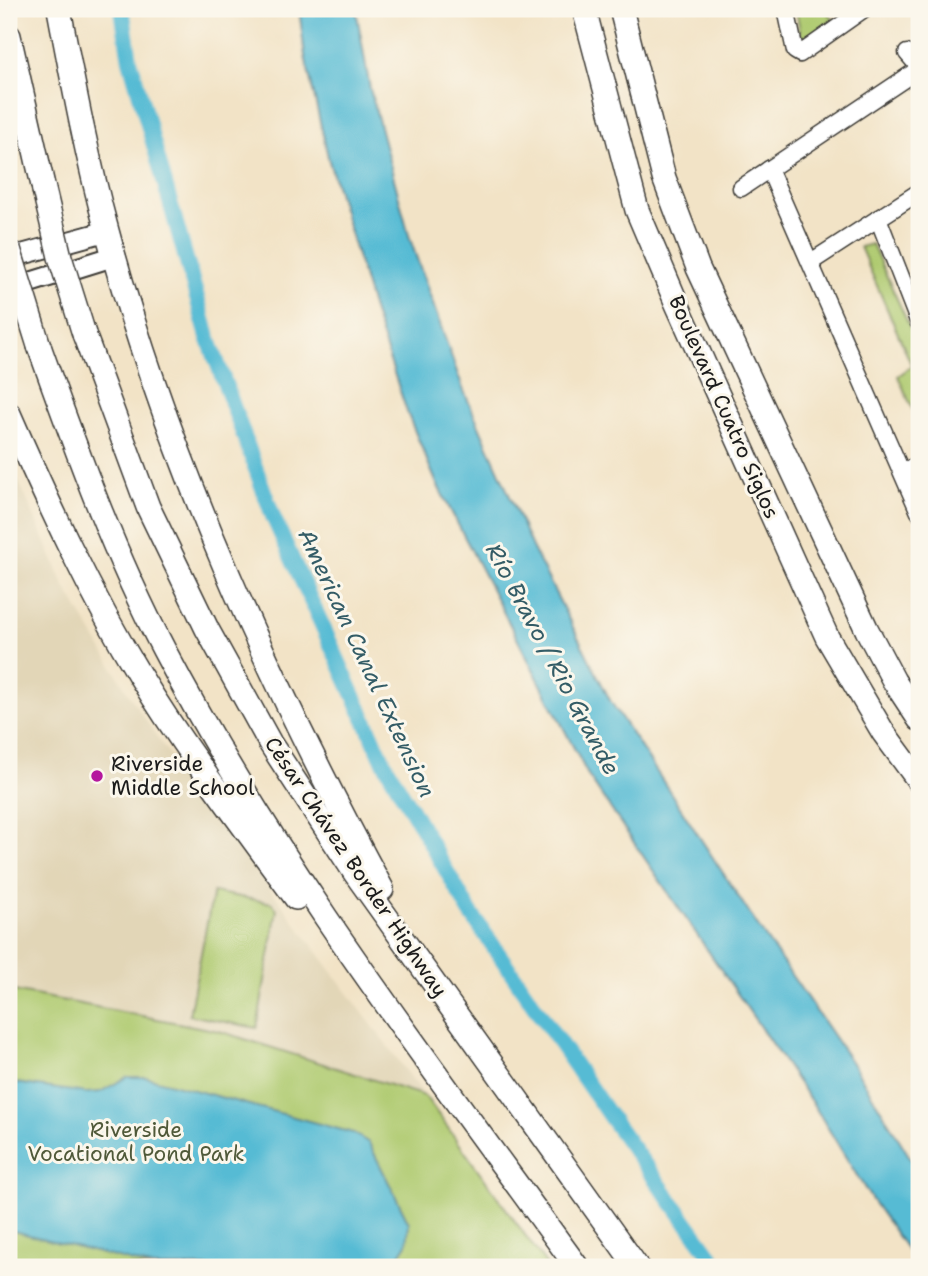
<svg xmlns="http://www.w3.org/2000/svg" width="928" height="1276" font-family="'Shantell Sans',sans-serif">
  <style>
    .built { fill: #e2d6b7 }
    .green { fill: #afca70; stroke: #667346; stroke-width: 2 }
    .water { fill: #56bbd4; stroke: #396c78; stroke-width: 2 }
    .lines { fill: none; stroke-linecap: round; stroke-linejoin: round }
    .canal { stroke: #56bbd4; stroke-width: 16 }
    .minor-casing { stroke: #3c3a36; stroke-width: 19 }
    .major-casing { stroke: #3c3a36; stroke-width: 23 }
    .highway-casing { stroke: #3c3a36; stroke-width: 26 }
    .minor { stroke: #fff; stroke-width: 16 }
    .major { stroke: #fff; stroke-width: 19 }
    .highway { stroke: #fff; stroke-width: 23 }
    .highway-bridge-casing { stroke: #3c3a36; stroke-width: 26; stroke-linecap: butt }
    .highway-bridge { stroke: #fff; stroke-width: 23 }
    .poi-dot { fill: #b5179e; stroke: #fbf7ec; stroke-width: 2.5 }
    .labels { text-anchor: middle; stroke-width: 6; stroke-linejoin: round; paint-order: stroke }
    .street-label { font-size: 21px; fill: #1c1c1c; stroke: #fbf7ec }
    .poi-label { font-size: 21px; fill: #1c1c1c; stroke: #fbf7ec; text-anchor: start }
    .park-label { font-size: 21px; fill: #4f5939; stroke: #fbf7ec }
    .water-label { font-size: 23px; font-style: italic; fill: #335c66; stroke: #fbf7ec }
  </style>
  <rect width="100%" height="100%" fill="#fbf7ec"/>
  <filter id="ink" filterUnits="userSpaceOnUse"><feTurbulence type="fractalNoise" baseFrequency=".0143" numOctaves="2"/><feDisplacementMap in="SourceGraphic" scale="14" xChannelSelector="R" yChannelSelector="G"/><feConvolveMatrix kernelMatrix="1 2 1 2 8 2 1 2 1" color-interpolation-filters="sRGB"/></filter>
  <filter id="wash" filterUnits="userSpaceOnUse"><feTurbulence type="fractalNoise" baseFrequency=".00686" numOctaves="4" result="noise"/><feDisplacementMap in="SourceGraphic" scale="28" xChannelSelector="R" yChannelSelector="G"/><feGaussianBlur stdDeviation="1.57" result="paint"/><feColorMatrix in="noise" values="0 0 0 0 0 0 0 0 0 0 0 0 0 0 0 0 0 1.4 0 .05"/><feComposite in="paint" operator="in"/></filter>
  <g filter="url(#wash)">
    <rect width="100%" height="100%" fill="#f2e3c6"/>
    <!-- built -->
    <path class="built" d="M 9,459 L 65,587 L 131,698 L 161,743 L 425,1096 L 219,1031 L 9,990 Z"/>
    <!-- green -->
    <g class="green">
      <path d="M 796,9 L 825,9 L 834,19 L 802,43 Z"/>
      <path d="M 872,244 L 919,347 L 919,413 L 915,415 L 898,376 L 912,366 L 860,247 Z"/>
      <path d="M 213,892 L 272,903 L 277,909 L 257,1028 L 189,1015 Z"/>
      <path d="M 9,990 L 219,1031 L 425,1096 L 548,1267 L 9,1267 Z"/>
    </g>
    <!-- water -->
    <g class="water">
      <path d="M 299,9 L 356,9 L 370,89 L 410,239 L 463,389 L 532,547 L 611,702 L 761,931 L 854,1066 L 919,1172 L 919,1267 L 872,1200 L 815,1107 L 589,777 L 437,484 L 408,415 L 373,310 L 329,161 L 305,56 Z"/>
      <path d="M 127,1077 L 146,1077 L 353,1133 L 369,1143 L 409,1223 L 407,1244 L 392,1267 L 153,1267 L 9,1230 L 9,1082 L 86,1093 L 100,1092 Z"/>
    </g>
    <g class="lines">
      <!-- canal -->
      <path class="canal" d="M 122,9 L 130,60 L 208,337 L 274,519 L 384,762 L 470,912 L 611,1118 L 719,1267"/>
    </g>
  </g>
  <g filter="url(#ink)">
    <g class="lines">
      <defs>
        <g id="minor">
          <path d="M 786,9 L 795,51 L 800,54 L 864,9"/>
          <path d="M 907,53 L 919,67"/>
          <path d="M 769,169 L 919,512"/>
          <path d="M 741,188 L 919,69"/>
          <path d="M 878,218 L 919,323"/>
          <path d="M 811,262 L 919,192"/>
          <path d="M 903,474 L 919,463"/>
        </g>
        <g id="major">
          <path d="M 9,258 L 107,231"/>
          <path d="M 9,289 L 115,256"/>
        </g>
        <g id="highway">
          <path d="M 59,9 C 73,83 87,158 107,231 C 169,461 269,680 382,889"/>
          <path d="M 584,9 L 637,210 L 677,304 L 827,637 L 883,732 L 919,781"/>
          <path d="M 621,9 L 664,178 L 698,268 L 867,630 L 894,681 L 919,719"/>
          <path d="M 9,36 L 44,190"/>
          <path d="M 84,334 L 148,507 L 207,629 L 270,743 L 355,873 L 637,1267"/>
          <path d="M 39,346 C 76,449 113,553 164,650 C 279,870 432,1067 577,1267"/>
          <path d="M 9,414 C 48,503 89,592 140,676 C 187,753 242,824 296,898"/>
        </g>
      </defs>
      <!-- minor casing -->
      <use href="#minor" class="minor-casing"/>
      <!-- major casing -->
      <use href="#major" class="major-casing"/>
      <!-- highway casing -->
      <use href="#highway" class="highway-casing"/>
      <!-- minor -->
      <use href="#minor" class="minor"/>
      <!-- major -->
      <use href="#major" class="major"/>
      <!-- highway -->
      <use href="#highway" class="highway"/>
      <defs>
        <g id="highway-bridge">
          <path d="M 44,190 L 60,257 L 84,334"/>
          <path d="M 9,249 L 39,346"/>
        </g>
      </defs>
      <!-- highway-bridge casing -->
      <use href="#highway-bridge" class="highway-bridge-casing"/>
      <!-- highway-bridge -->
      <use href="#highway-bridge" class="highway-bridge"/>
    </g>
  </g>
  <!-- markers -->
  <circle class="poi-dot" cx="97" cy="776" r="7"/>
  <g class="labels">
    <!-- street labels -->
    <g class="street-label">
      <text transform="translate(724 407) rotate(66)" y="7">Boulevard Cuatro Siglos</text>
      <text transform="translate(356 867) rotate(56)" y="7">César Chávez Border Highway</text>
    </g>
    <!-- poi labels -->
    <g class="poi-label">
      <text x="111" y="771">Riverside<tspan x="111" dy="24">Middle School</tspan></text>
    </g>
    <!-- park labels -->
    <g class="park-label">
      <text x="136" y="1137">Riverside<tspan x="136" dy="24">Vocational Pond Park</tspan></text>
    </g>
    <!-- water labels -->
    <g class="water-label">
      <text transform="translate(553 659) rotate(62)" y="8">Río Bravo / Rio Grande</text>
      <text transform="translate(367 663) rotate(65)" y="8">American Canal Extension</text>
    </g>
  </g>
  <!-- margin -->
  <rect width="928" height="1276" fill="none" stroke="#fbf7ec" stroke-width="35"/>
</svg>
